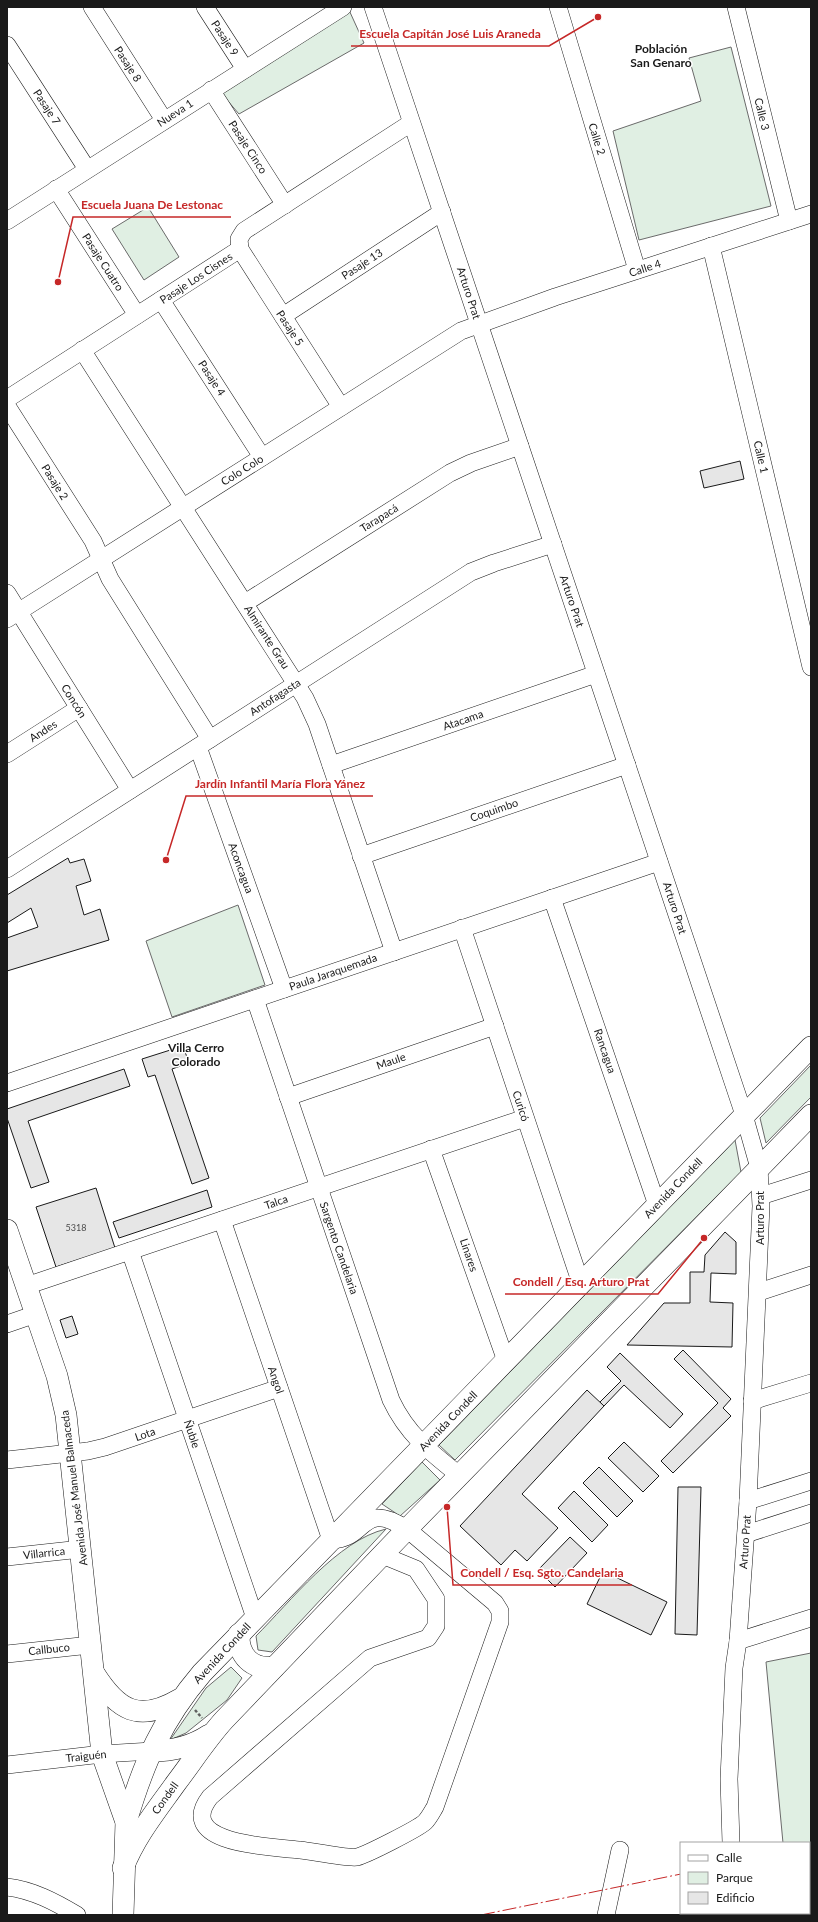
<svg xmlns="http://www.w3.org/2000/svg" width="818" height="1922" font-family="Lato,sans-serif">
  <style>
    .green { fill: #e0efe3; stroke: #6a6a6a }
    .building { fill: #e6e6e6; stroke: #1a1a1a }
    .lines { fill: none; stroke-linecap: round; stroke-linejoin: round }
    .minor-casing { stroke: #1a1a1a; stroke-width: 18 }
    .major-casing { stroke: #1a1a1a; stroke-width: 22 }
    .path { stroke: #5f5f5f; stroke-width: 2.5; stroke-dasharray: 3 2; stroke-linecap: butt }
    .minor { stroke: #fff; stroke-width: 17 }
    .major { stroke: #fff; stroke-width: 21 }
    .power { stroke: #c62828; stroke-width: 1; stroke-dasharray: 14 3 2 3; stroke-linecap: butt }
    .labels { text-anchor: middle; stroke-width: 3; stroke-linejoin: round; paint-order: stroke }
    .number-label { font-size: 9px; fill: #4d4d4d }
    .street-label { font-size: 11px; fill: #1a1a1a; stroke: #fff }
    .neighbourhood-label { font-size: 12px; font-weight: bold; fill: #1a1a1a; stroke: #fff }
    .leader { fill: none; stroke: #c62828; stroke-width: 1.5 }
    .callout-dot { fill: #c62828; stroke: #fff; stroke-width: 1.5 }
    .callout-label { font-size: 12px; text-anchor: middle; font-weight: bold; fill: #c62828; stroke: #fff; stroke-width: 3; stroke-linejoin: round; paint-order: stroke }
  </style>
  <rect width="100%" height="100%" fill="#fff"/>
  <!-- green -->
  <g class="green">
    <path d="M 349,10 L 364,43 L 239,114 L 221,93 Z"/>
    <path d="M 731,47 L 771,206 L 639,240 L 613,131 L 701,101 L 689,58 Z"/>
    <path d="M 148,207 L 179,257 L 144,280 L 112,229 Z"/>
    <path d="M 238,905 L 265,985 L 172,1017 L 146,941 Z"/>
    <path d="M 811,1065 L 811,1097 L 766,1143 L 760,1118 Z"/>
    <path d="M 735,1140 L 741,1172 L 455,1460 L 439,1445 Z"/>
    <path d="M 422,1462 L 440,1480 L 400,1516 L 382,1504 Z"/>
    <path d="M 386,1529 L 272,1652 L 258,1650 L 256,1636 C 290,1602 338,1540 386,1529 Z"/>
    <path d="M 811,1653 L 811,1880 L 809,1881 L 809,1843 L 783,1843 L 766,1662 Z"/>
    <path d="M 231,1667 L 242,1678 L 227,1700 L 186,1733 L 170,1740 L 206,1688 Z"/>
  </g>
  <!-- building -->
  <g class="building">
    <path d="M 740,461 L 744,479 L 704,488 L 700,471 Z"/>
    <path d="M 68,858 L 70,863 L 84,859 L 91,881 L 76,886 L 84,915 L 100,909 L 109,940 L 7,971 L 7,938 L 38,927 L 31,908 L 7,923 L 7,895 Z"/>
    <path d="M 183,1046 L 189,1063 L 172,1069 L 209,1178 L 192,1184 L 155,1075 L 148,1077 L 142,1059 Z"/>
    <path d="M 124,1069 L 130,1086 L 28,1121 L 49,1182 L 31,1188 L 7,1118 L 7,1109 Z"/>
    <path d="M 96,1188 L 115,1248 L 56,1267 L 36,1207 Z"/>
    <path d="M 207,1190 L 212,1207 L 119,1238 L 113,1222 Z"/>
    <path d="M 725,1232 L 736,1242 L 736,1274 L 711,1273 L 710,1302 L 733,1303 L 732,1347 L 627,1345 L 664,1303 L 690,1303 L 690,1272 L 704,1272 L 705,1255 Z"/>
    <path d="M 72,1316 L 78,1334 L 66,1338 L 60,1320 Z"/>
    <path d="M 683,1350 L 731,1399 L 723,1408 L 731,1416 L 673,1473 L 661,1461 L 718,1403 L 674,1359 Z"/>
    <path d="M 620,1353 L 683,1414 L 670,1428 L 624,1385 L 604,1406 L 600,1402 L 621,1381 L 607,1367 Z"/>
    <path d="M 587,1390 L 604,1406 L 522,1494 L 558,1528 L 527,1561 L 515,1550 L 501,1565 L 460,1526 Z"/>
    <path d="M 624,1442 L 659,1476 L 643,1492 L 608,1458 Z"/>
    <path d="M 599,1467 L 633,1501 L 617,1517 L 583,1483 Z"/>
    <path d="M 678,1487 L 701,1487 L 697,1635 L 675,1634 Z"/>
    <path d="M 574,1491 L 608,1525 L 592,1542 L 558,1508 Z"/>
    <path d="M 570,1537 L 587,1553 L 555,1587 L 538,1570 Z"/>
    <path d="M 603,1571 L 667,1602 L 651,1635 L 587,1604 Z"/>
  </g>
  <g class="lines">
    <defs>
      <g id="minor">
        <path d="M 92,7 L 164,120"/>
        <path d="M 205,7 L 245,69"/>
        <path d="M 373,7 L 744,1115 L 759,1168 L 761,1206 L 748,1501 L 738,1641 L 734,1668 L 729,1779 L 731,1843"/>
        <path d="M 558,7 L 637,270"/>
        <path d="M 736,7 L 789,221"/>
        <path d="M 7,45 L 87,169"/>
        <path d="M 211,90 L 285,205"/>
        <path d="M 56,189 L 137,315"/>
        <path d="M 7,221 L 343,7"/>
        <path d="M 711,246 L 811,667"/>
        <path d="M 161,300 L 262,457"/>
        <path d="M 283,316 L 442,212"/>
        <path d="M 82,350 L 305,698 L 317,724 L 394,952"/>
        <path d="M 7,399 L 240,249"/>
        <path d="M 7,406 L 93,541 L 110,579 L 210,739"/>
        <path d="M 341,407 L 240,249 L 239,239 L 244,231 L 411,123"/>
        <path d="M 7,593 L 130,790"/>
        <path d="M 245,603 L 450,473 L 471,463 L 520,446"/>
        <path d="M 7,619 L 461,331 L 555,297 L 811,214"/>
        <path d="M 198,747 L 284,989"/>
        <path d="M 7,754 L 79,708"/>
        <path d="M 331,765 L 596,674"/>
        <path d="M 361,856 L 627,765"/>
        <path d="M 7,869 L 471,572 L 494,563 L 553,544"/>
        <path d="M 552,898 L 657,1205"/>
        <path d="M 462,928 L 581,1284"/>
        <path d="M 255,999 L 391,1400 C 407,1434 430,1452 459,1475"/>
        <path d="M 7,1083 L 659,862"/>
        <path d="M 288,1097 L 495,1026"/>
        <path d="M 431,1149 L 506,1361"/>
        <path d="M 761,1196 L 811,1180"/>
        <path d="M 222,1220 L 331,1540 C 369,1539 359,1499 407,1529 L 495,1603 L 500,1611 L 500,1622 L 435,1807 C 432,1812 429,1818 425,1822 C 419,1828 366,1855 357,1857 C 349,1859 311,1851 300,1850 C 275,1847 173,1845 210,1797 L 370,1658 L 428,1638 L 436,1626 L 436,1599 L 416,1569 L 382,1555"/>
        <path d="M 130,1251 L 255,1618"/>
        <path d="M 26,1286 L 525,1118"/>
        <path d="M 759,1292 L 811,1275"/>
        <path d="M 7,1324 L 36,1314"/>
        <path d="M 752,1401 L 811,1383"/>
        <path d="M 7,1460 L 88,1451 L 105,1447 L 279,1388"/>
        <path d="M 748,1501 L 811,1481"/>
        <path d="M 746,1534 L 811,1513"/>
        <path d="M 7,1557 L 81,1549"/>
        <path d="M 738,1641 L 811,1618"/>
        <path d="M 7,1654 L 90,1645"/>
        <path d="M 7,1765 L 102,1754 L 152,1751"/>
        <path d="M 7,1887 C 33,1890 55,1902 77,1915"/>
        <path d="M 736,1913 L 736,1915"/>
        <path d="M 606,1915 L 620,1850"/>
      </g>
      <g id="major">
        <path d="M 7,1230 L 57,1376 L 66,1415 L 102,1754 L 126,1822 L 123,1915"/>
        <path d="M 239,1634 C 238,1656 252,1670 274,1667"/>
        <path d="M 94,1673 C 118,1711 139,1723 180,1699"/>
        <path d="M 152,1751 C 172,1751 191,1747 209,1735"/>
        <path d="M 126,1822 C 144,1762 162,1720 202,1673 L 811,1047"/>
        <path d="M 123,1868 C 135,1837 156,1811 176,1783 C 192,1762 206,1740 224,1720 L 407,1529 L 811,1115"/>
      </g>
    </defs>
    <!-- minor casing -->
    <use href="#minor" class="minor-casing"/>
    <!-- major casing -->
    <use href="#major" class="major-casing"/>
    <!-- path -->
    <path class="path" d="M 195,1710 L 202,1718"/>
    <!-- minor -->
    <use href="#minor" class="minor"/>
    <!-- major -->
    <use href="#major" class="major"/>
    <!-- power -->
    <g class="power">
      <path d="M 809,1848 L 811,1848"/>
      <path d="M 809,1887 L 811,1887"/>
      <path d="M 481,1915 L 681,1874"/>
      <path d="M 679,1915 L 688,1913"/>
    </g>
  </g>
  <g class="labels">
    <!-- number labels -->
    <g class="number-label">
      <text x="76" y="1231">5318</text>
    </g>
    <!-- street labels -->
    <g class="street-label">
      <text transform="translate(225 38) rotate(57)" y="4">Pasaje 9</text>
      <text transform="translate(128 64) rotate(57)" y="4">Pasaje 8</text>
      <text transform="translate(47 107) rotate(57)" y="4">Pasaje 7</text>
      <text transform="translate(175 113) rotate(-33)" y="4">Nueva 1</text>
      <text transform="translate(762 114) rotate(76)" y="4">Calle 3</text>
      <text transform="translate(597 139) rotate(73)" y="4">Calle 2</text>
      <text transform="translate(248 147) rotate(57)" y="4">Pasaje Cinco</text>
      <text transform="translate(103 262) rotate(57)" y="4">Pasaje Cuatro</text>
      <text transform="translate(362 264) rotate(-33)" y="4">Pasaje 13</text>
      <text transform="translate(645 268) rotate(-18)" y="4">Calle 4</text>
      <text transform="translate(196 278) rotate(-33)" y="4">Pasaje Los Cisnes</text>
      <text transform="translate(469 293) rotate(72)" y="4">Arturo Prat</text>
      <text transform="translate(290 328) rotate(57)" y="4">Pasaje 5</text>
      <text transform="translate(212 378) rotate(57)" y="4">Pasaje 4</text>
      <text transform="translate(761 457) rotate(77)" y="4">Calle 1</text>
      <text transform="translate(242 470) rotate(-32)" y="4">Colo Colo</text>
      <text transform="translate(55 482) rotate(58)" y="4">Pasaje 2</text>
      <text transform="translate(379 518) rotate(-32)" y="4">Tarapacá</text>
      <text transform="translate(572 601) rotate(71)" y="4">Arturo Prat</text>
      <text transform="translate(267 637) rotate(57)" y="4">Almirante Grau</text>
      <text transform="translate(275 697) rotate(-33)" y="4">Antofagasta</text>
      <text transform="translate(74 701) rotate(58)" y="4">Concón</text>
      <text transform="translate(463 720) rotate(-19)" y="4">Atacama</text>
      <text transform="translate(43 731) rotate(-33)" y="4">Andes</text>
      <text transform="translate(494 810) rotate(-19)" y="4">Coquimbo</text>
      <text transform="translate(241 868) rotate(70)" y="4">Aconcagua</text>
      <text transform="translate(675 908) rotate(72)" y="4">Arturo Prat</text>
      <text transform="translate(333 972) rotate(-19)" y="4">Paula Jaraquemada</text>
      <text transform="translate(605 1051) rotate(71)" y="4">Rancagua</text>
      <text transform="translate(391 1061) rotate(-19)" y="4">Maule</text>
      <text transform="translate(521 1106) rotate(72)" y="4">Curicó</text>
      <text transform="translate(673 1188) rotate(-46)" y="4">Avenida Condell</text>
      <text transform="translate(276 1202) rotate(-19)" y="4">Talca</text>
      <text transform="translate(760 1218) rotate(-90)" y="4">Arturo Prat</text>
      <text transform="translate(339 1248) rotate(71)" y="4">Sargento Candelaria</text>
      <text transform="translate(469 1255) rotate(71)" y="4">Linares</text>
      <text transform="translate(276 1380) rotate(71)" y="4">Angol</text>
      <text transform="translate(448 1421) rotate(-46)" y="4">Avenida Condell</text>
      <text transform="translate(145 1434) rotate(-19)" y="4">Lota</text>
      <text transform="translate(192 1434) rotate(71)" y="4">Ñuble</text>
      <text transform="translate(74 1488) rotate(-97)" y="4">Avenida José Manuel Balmaceda</text>
      <text transform="translate(745 1542) rotate(-86)" y="4">Arturo Prat</text>
      <text transform="translate(44 1553) rotate(-6)" y="4">Villarrica</text>
      <text transform="translate(49 1649) rotate(-6)" y="4">Callbuco</text>
      <text transform="translate(222 1653) rotate(-47)" y="4">Avenida Condell</text>
      <text transform="translate(86 1756) rotate(-6)" y="4">Traiguén</text>
      <text transform="translate(165 1798) rotate(-54)" y="4">Condell</text>
    </g>
    <!-- neighbourhood labels -->
    <g class="neighbourhood-label">
      <text x="661" y="53">Población<tspan x="661" dy="14">San Genaro</tspan></text>
      <text x="196" y="1052">Villa Cerro<tspan x="196" dy="14">Colorado</tspan></text>
    </g>
  </g>
  <!-- callouts -->
  <path class="leader" d="M598 17L549 46H351M58 282L73 217H231M166 860L186 796H373M704 1238L658 1294H505M447 1507L453 1585H632"/>
  <g class="callout-dot">
    <circle cx="598" cy="17" r="4"/>
    <circle cx="58" cy="282" r="4"/>
    <circle cx="166" cy="860" r="4"/>
    <circle cx="704" cy="1238" r="4"/>
    <circle cx="447" cy="1507" r="4"/>
  </g>
  <g class="callout-label">
    <text x="450" y="38">Escuela Capitán José Luis Araneda</text>
    <text x="152" y="209">Escuela Juana De Lestonac</text>
    <text x="280" y="788">Jardín Infantil María Flora Yánez</text>
    <text x="581" y="1286">Condell / Esq. Arturo Prat</text>
    <text x="542" y="1577">Condell / Esq. Sgto. Candelaria</text>
  </g>
  <!-- border -->
  <rect width="818" height="1922" fill="none" stroke="#1a1a1a" stroke-width="16"/>
  <!-- legend -->
  <rect x="680" y="1842" width="130" height="72" fill="#ffffff" stroke="#a3a3a3"/>
  <rect x="688" y="1855" width="20" height="6" fill="#ffffff" stroke="#a3a3a3"/>
  <text x="716" y="1862" font-size="12" fill="#1a1a1a">Calle</text>
  <rect x="688" y="1872" width="20" height="12" fill="#e0efe3" stroke="#a3a3a3"/>
  <text x="716" y="1882" font-size="12" fill="#1a1a1a">Parque</text>
  <rect x="688" y="1892" width="20" height="12" fill="#e6e6e6" stroke="#a3a3a3"/>
  <text x="716" y="1902" font-size="12" fill="#1a1a1a">Edificio</text>
</svg>
